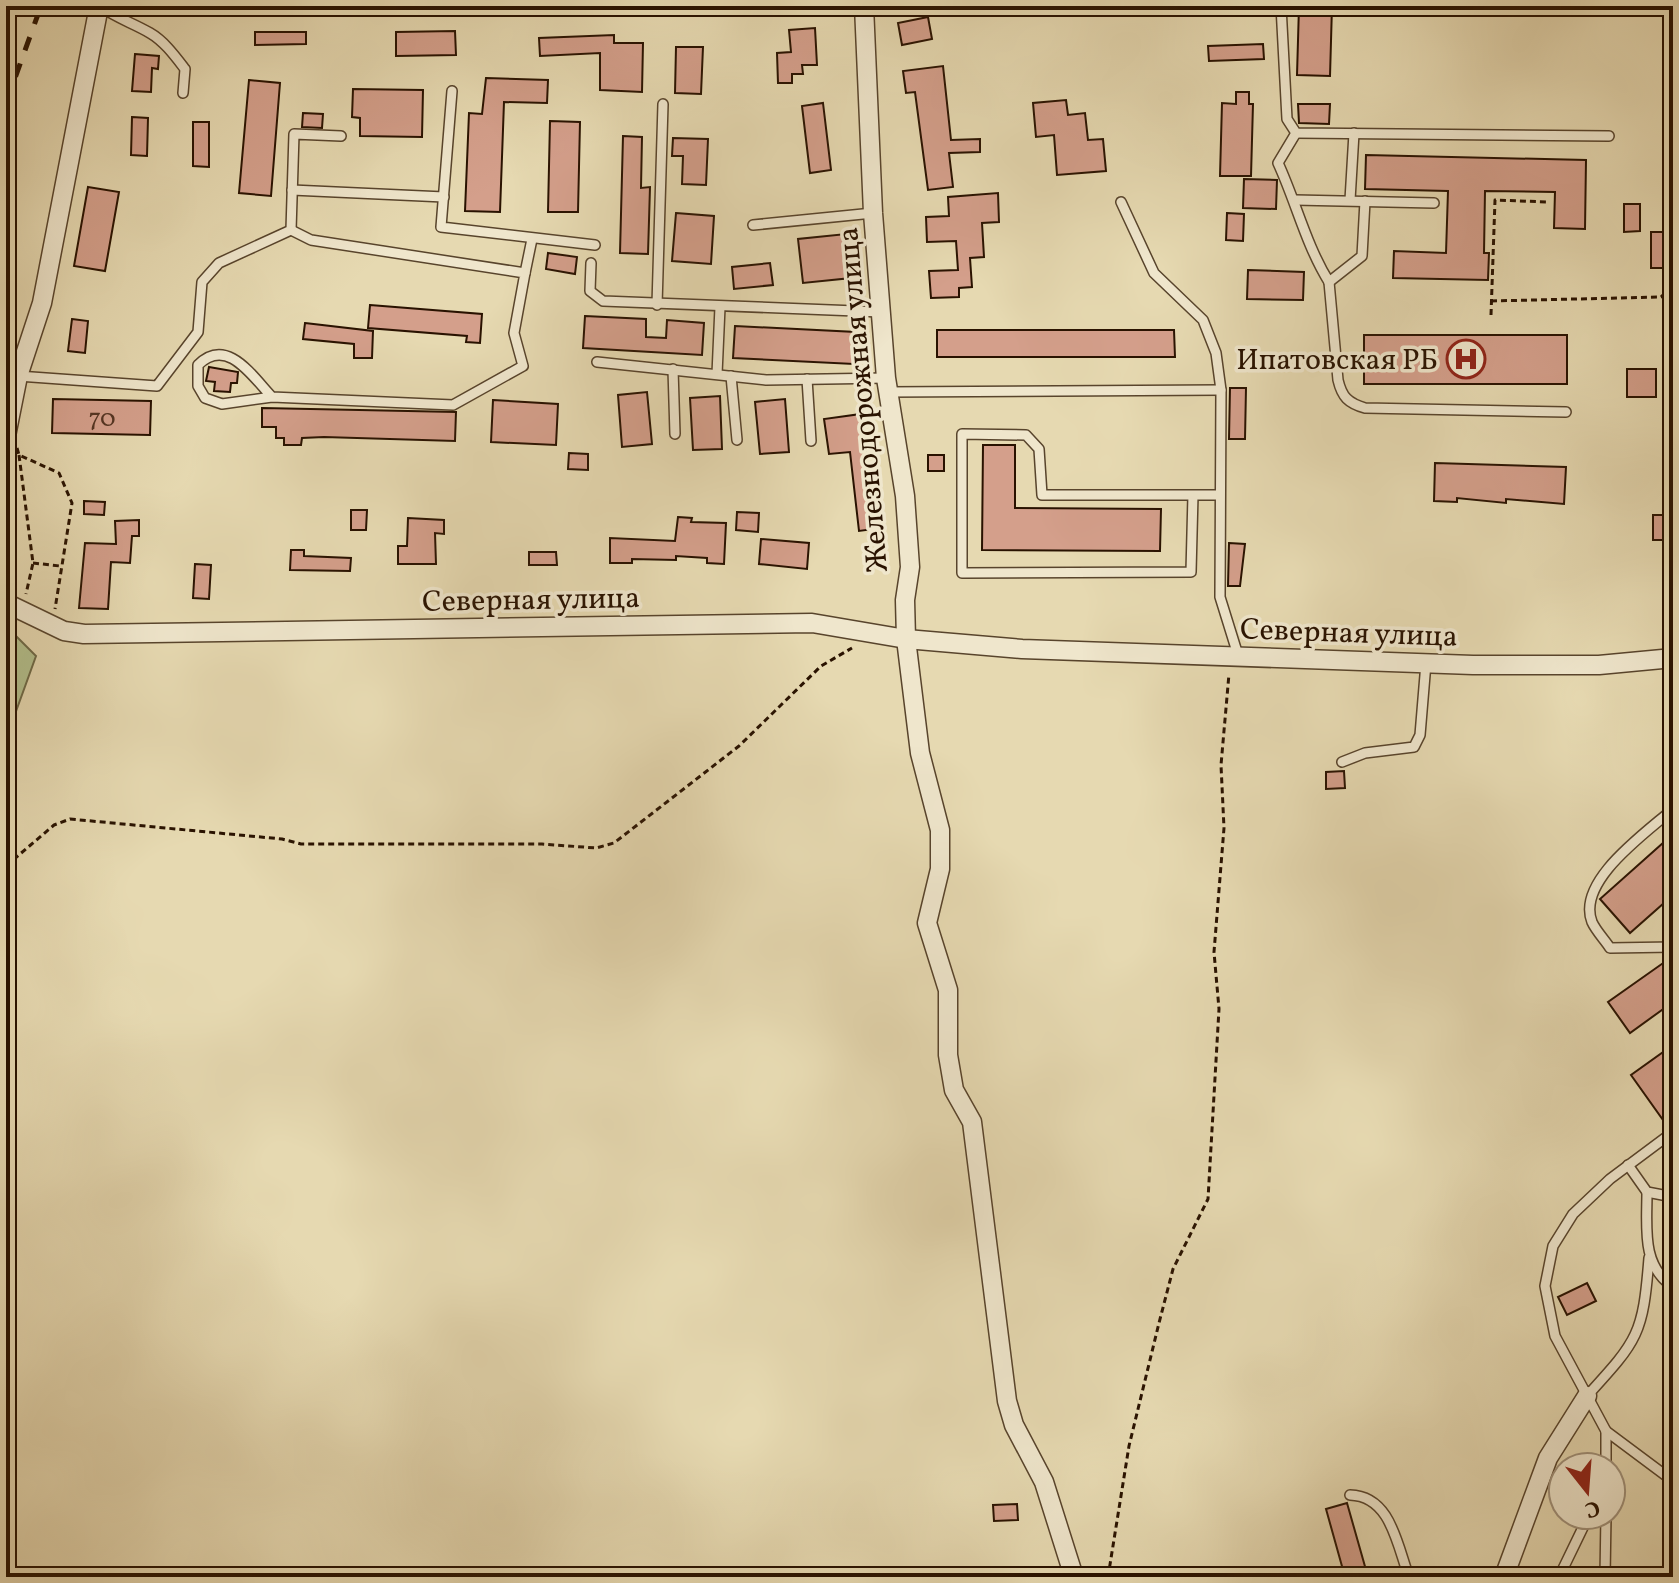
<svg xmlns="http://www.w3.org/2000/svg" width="1679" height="1583" font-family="Vollkorn,serif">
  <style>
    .green { fill: #b3c08d; stroke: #6e6946; stroke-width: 2 }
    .building { fill: #d49f8b; stroke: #291200; stroke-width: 2 }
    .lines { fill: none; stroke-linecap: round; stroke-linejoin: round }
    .service-casing { stroke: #58442c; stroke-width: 12 }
    .minor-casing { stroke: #58442c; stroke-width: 21 }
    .path { stroke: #291200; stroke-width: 3; stroke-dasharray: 6 4; stroke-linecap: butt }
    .service { stroke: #efe6cc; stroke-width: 9 }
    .minor { stroke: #efe6cc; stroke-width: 18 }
    .rail { stroke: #291200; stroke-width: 5; stroke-dasharray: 14 14; stroke-linecap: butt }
    .labels { text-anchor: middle; stroke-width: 7; stroke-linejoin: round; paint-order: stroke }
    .number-label { font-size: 26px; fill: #543523 }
    .poi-label { font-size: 30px; fill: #291200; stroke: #efe6cc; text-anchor: end }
    .street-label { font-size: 30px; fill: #291200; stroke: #efe6cc }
  </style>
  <rect width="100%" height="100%" fill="#e6d9b1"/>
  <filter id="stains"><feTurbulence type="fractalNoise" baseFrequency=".0025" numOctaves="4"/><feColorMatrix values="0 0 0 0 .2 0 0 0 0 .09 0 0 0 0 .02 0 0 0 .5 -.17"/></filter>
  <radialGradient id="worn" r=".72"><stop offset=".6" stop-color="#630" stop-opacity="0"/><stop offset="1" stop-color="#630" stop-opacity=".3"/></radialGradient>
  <!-- green -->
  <path class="green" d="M 6,626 L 36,656 L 6,739 Z"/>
  <!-- building -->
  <g class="building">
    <path d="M 1299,6 L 1332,6 L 1330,76 L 1297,75 Z"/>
    <path d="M 928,17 L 932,39 L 902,45 L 898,23 Z"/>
    <path d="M 815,28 L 817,65 L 802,65 L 803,74 L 792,74 L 792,83 L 778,83 L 777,53 L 791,52 L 789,30 Z"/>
    <path d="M 455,31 L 456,55 L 396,56 L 396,32 Z"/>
    <path d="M 255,32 L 306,32 L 306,44 L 255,45 Z"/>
    <path d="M 614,35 L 614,43 L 643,43 L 642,92 L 600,90 L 600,53 L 540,56 L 539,38 Z"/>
    <path d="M 1263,44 L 1264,59 L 1209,61 L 1208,46 Z"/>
    <path d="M 676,47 L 703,47 L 701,94 L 675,93 Z"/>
    <path d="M 135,54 L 159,56 L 158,69 L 152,68 L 151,92 L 132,91 Z"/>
    <path d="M 943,66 L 951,140 L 980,139 L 980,152 L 949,153 L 953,187 L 928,190 L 915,92 L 906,93 L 903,71 Z"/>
    <path d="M 486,78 L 548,80 L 547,103 L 504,102 L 500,212 L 465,211 L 469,113 L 482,114 Z"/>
    <path d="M 249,80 L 280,83 L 271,196 L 239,193 Z"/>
    <path d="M 353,89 L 423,90 L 422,137 L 360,136 L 360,118 L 352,117 Z"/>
    <path d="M 1236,92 L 1249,92 L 1249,104 L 1253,104 L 1251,176 L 1220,176 L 1222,103 L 1236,104 Z"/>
    <path d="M 1066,100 L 1068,115 L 1085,113 L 1088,140 L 1103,139 L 1106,171 L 1057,175 L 1054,135 L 1036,137 L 1033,103 Z"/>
    <path d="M 823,103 L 831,170 L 810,173 L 802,106 Z"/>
    <path d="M 1298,104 L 1330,104 L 1329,124 L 1299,123 Z"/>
    <path d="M 303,113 L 323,114 L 322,128 L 302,127 Z"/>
    <path d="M 132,117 L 148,118 L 147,156 L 131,155 Z"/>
    <path d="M 550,121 L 580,122 L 578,212 L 548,212 Z"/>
    <path d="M 193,122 L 209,122 L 209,167 L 193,166 Z"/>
    <path d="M 623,136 L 642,137 L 641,188 L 650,187 L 648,254 L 620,253 Z"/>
    <path d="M 673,138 L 708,139 L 706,185 L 682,184 L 683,156 L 672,156 Z"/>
    <path d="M 1366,155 L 1586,160 L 1585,229 L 1554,228 L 1555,192 L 1485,191 L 1484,253 L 1489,253 L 1488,280 L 1393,278 L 1394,251 L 1446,253 L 1448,191 L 1365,189 Z"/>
    <path d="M 1244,179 L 1277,180 L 1276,209 L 1243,208 Z"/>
    <path d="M 88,187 L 119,192 L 105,271 L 74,266 Z"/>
    <path d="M 998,193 L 999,222 L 982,223 L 984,257 L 970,258 L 972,287 L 959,288 L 959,297 L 931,298 L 929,271 L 958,270 L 956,241 L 927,242 L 926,217 L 949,216 L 948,197 Z"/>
    <path d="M 1624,204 L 1640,204 L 1640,231 L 1624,232 Z"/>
    <path d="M 676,213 L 714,216 L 711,264 L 672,261 Z"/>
    <path d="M 1227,213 L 1244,214 L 1243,241 L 1226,240 Z"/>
    <rect x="1651" y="232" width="13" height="36"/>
    <path d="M 846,234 L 851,278 L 803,283 L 798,239 Z"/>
    <path d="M 548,253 L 577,257 L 575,274 L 546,269 Z"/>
    <path d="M 770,263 L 773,285 L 734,289 L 732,267 Z"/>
    <path d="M 1248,270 L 1304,272 L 1303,300 L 1247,299 Z"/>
    <path d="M 370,305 L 482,314 L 480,343 L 466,342 L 467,336 L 368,328 Z"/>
    <path d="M 585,316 L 646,319 L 646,337 L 666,338 L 667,320 L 704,323 L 702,355 L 583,348 Z"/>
    <path d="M 72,319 L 88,321 L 85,353 L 68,351 Z"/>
    <path d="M 305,323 L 373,331 L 372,358 L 354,358 L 354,344 L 303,339 Z"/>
    <path d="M 735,326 L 856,332 L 854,364 L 733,358 Z"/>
    <path d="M 937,330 L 1174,330 L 1175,357 L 937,357 Z"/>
    <rect x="1364" y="335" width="203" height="49"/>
    <path d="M 209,367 L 238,372 L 237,383 L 231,383 L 230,392 L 214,391 L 215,382 L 206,381 Z"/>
    <rect x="1627" y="369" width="29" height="28"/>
    <path d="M 1230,388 L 1246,388 L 1245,439 L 1229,439 Z"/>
    <path d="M 647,392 L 652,444 L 622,447 L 618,395 Z"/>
    <path d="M 720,396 L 722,449 L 693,450 L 690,398 Z"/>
    <path d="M 53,399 L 151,401 L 150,435 L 52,433 Z"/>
    <path d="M 785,399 L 789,452 L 760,454 L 755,402 Z"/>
    <path d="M 493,400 L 558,404 L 556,445 L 491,442 Z"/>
    <path d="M 262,408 L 456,412 L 455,441 L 324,437 L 302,438 L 301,445 L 284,445 L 284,438 L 276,438 L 276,427 L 262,427 Z"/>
    <path d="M 861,414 L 868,468 L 875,467 L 882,528 L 859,531 L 850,452 L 829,454 L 824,419 Z"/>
    <path d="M 983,445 L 1015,445 L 1015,508 L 1161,509 L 1160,551 L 982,550 Z"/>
    <path d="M 569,453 L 588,454 L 588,470 L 568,469 Z"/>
    <rect x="928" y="455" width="16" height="16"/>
    <path d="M 1435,463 L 1566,467 L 1564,504 L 1506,499 L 1506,503 L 1457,498 L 1457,502 L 1434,501 Z"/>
    <path d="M 84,501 L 105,502 L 104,515 L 84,514 Z"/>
    <path d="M 351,510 L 367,510 L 366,530 L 351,530 Z"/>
    <path d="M 737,512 L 759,513 L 758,532 L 736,530 Z"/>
    <rect x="1653" y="515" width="20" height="25"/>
    <path d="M 678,517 L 692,518 L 691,522 L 726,523 L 724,564 L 707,563 L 707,558 L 676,556 L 676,560 L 632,559 L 632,563 L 610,563 L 610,538 L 675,541 Z"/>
    <path d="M 408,518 L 444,520 L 444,534 L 435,533 L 436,564 L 398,564 L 398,546 L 407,546 Z"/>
    <path d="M 139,520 L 139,536 L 132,536 L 130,563 L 111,562 L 108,609 L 79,608 L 85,543 L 116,544 L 115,521 Z"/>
    <path d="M 761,539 L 809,543 L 807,569 L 759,564 Z"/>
    <path d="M 1229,543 L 1245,544 L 1240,586 L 1228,586 Z"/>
    <path d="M 291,550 L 304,550 L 304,556 L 351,558 L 350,571 L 290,570 Z"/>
    <path d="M 529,552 L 556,552 L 557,565 L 529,565 Z"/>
    <path d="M 195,564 L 211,565 L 209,599 L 193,598 Z"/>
    <path d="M 1344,771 L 1345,788 L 1326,789 L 1326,772 Z"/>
    <path d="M 1673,834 L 1673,895 L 1630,933 L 1600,899 Z"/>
    <path d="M 1666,961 L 1673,970 L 1673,1002 L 1630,1033 L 1608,1002 Z"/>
    <path d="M 1673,1045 L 1673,1125 L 1668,1127 L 1631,1075 Z"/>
    <path d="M 1587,1283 L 1596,1301 L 1567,1315 L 1558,1297 Z"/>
    <path d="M 1347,1503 L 1368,1577 L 1345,1577 L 1326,1509 Z"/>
    <path d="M 1017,1504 L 1018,1520 L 994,1521 L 993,1505 Z"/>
  </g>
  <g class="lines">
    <defs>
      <g id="service">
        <path d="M 100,6 C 116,18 133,23 150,33 C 164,41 175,56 185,69 L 183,93"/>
        <path d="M 1281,6 L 1287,119 L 1296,133 L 1609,136"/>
        <path d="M 452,91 L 441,227 L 595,245"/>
        <path d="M 1296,133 L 1278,163 C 1296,202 1306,245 1329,282 L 1362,256 L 1365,201"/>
        <path d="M 292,190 L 444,197"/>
        <path d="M 1295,200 L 1434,203"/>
        <path d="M 1350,200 L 1354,133"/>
        <path d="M 1121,202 L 1154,273 L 1203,320 L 1216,353 L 1221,390 L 1220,597 L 1238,655"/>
        <path d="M 753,225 L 873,213"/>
        <path d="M 591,263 L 590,291 L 603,301 L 881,312"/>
        <path d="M 525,273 L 532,239"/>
        <path d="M 1329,282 L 1338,380 C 1342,397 1348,403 1365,408 L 1566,412"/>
        <path d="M 657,305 L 663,104"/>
        <path d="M 597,362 L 766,380 L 886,378"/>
        <path d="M 673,369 L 675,434"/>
        <path d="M 717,374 L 720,307"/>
        <path d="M 18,376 L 157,386 L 198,332 L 202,282 L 219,263 L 291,230 L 294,134 L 341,136"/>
        <path d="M 731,376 L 737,440"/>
        <path d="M 807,379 L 811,441"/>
        <path d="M 888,392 L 1221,390"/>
        <path d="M 272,397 C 252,376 227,336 198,365 L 198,386 L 205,398 L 222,404 L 272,397 L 453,405 L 523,366 L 514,333 L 525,273 L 311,240 L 291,230"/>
        <path d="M 1193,495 L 1191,572 L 962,573 L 962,434 L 1026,435 L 1039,449 L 1042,495 L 1219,495"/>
        <path d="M 1342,762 L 1365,753 L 1414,747 L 1420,735 L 1426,663"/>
        <path d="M 1673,809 C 1646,833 1576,881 1592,922 C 1596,931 1605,940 1610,948 L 1673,947"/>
        <path d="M 1673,1132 L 1610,1179 L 1573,1214 L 1553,1246 L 1545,1286 L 1555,1336 L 1606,1431 L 1673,1481"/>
        <path d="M 1628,1165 L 1647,1192 L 1673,1197"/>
        <path d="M 1647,1192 C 1647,1228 1641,1265 1673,1287"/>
        <path d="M 1587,1396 C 1638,1340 1643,1335 1649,1258"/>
        <path d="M 1606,1431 L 1606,1467"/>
        <path d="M 1350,1495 C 1391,1496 1397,1545 1409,1577"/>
        <path d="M 1559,1577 L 1589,1515"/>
        <path d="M 1605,1577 L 1606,1515"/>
      </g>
      <g id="minor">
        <path d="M 864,6 L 873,213 L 886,378 L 905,496 L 910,567 L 905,600 L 906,639 L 920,753 L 940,830 L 940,869 L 927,923 L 948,990 L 948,1055 L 954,1090 L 972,1122 L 1007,1401 L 1014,1425 L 1044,1482 L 1074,1577"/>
        <path d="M 6,436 L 18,376 L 42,303 L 99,6"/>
        <path d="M 6,603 L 64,631 L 84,634 L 812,623 L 906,639 L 1022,649 L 1473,665 L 1599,665 L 1673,658"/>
        <path d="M 1504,1577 L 1548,1458 L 1587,1396"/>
      </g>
    </defs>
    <!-- service casing -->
    <use href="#service" class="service-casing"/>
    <!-- minor casing -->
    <use href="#minor" class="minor-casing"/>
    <!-- path -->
    <g class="path">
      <path d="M 6,13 L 9,6"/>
      <path d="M 1491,301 L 1661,297 L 1673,285"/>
      <path d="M 1491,315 L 1495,200 L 1549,202"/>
      <path d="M 17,448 L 19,455 L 59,473 L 72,503 L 55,609"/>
      <path d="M 19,455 L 33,563 L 26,594"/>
      <path d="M 33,563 L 60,566"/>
      <path d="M 6,866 L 54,825 L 70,819 L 282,839 L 301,844 L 542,844 L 596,848 L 614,843 L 739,746 L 821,666 L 852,648"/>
      <path d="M 1108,1577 L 1129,1446 L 1159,1323 L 1173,1269 L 1208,1199 L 1219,1009 L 1214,952 L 1224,828 L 1221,765 L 1229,674"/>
    </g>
    <!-- service -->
    <use href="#service" class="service"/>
    <!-- minor -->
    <use href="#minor" class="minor"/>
    <!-- rail -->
    <path class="rail" d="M 6,103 L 41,6"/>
  </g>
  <!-- icons -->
  <defs>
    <symbol id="hospital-ring" viewBox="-11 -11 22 22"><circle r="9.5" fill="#efe6cc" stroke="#8f2418" stroke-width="1.5"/><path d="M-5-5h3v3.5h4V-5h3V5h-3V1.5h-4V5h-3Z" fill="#8f2418"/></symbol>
  </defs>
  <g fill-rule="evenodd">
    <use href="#hospital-ring" x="1444" y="337" width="44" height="44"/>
  </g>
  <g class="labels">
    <!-- number labels -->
    <g class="number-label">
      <text x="102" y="426">70</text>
    </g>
    <!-- poi labels -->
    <g class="poi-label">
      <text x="1438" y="369">Ипатовская РБ</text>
    </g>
    <!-- street labels -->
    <g class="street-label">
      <text transform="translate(862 400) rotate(-95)" y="10">Железнодорожная улица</text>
      <text transform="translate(531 599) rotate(-1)" y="10">Северная улица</text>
      <text transform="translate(1349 632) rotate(2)" y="10">Северная улица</text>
    </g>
  </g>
  <!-- margin -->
  <rect width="1679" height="1583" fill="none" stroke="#e6d9b1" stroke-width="32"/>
  <rect x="8" y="8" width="1663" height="1567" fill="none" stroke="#291200" stroke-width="4"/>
  <rect x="16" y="16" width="1647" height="1551" fill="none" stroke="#291200" stroke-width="2"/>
  <!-- north arrow -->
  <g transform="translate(1587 1491) rotate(163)"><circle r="38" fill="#efe6cc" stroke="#a0917a" stroke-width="2"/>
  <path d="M0-6L14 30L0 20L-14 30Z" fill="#8f2418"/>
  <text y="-12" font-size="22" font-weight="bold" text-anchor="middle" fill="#291200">С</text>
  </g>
  <rect width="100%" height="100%" filter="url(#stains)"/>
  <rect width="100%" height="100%" fill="url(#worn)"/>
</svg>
